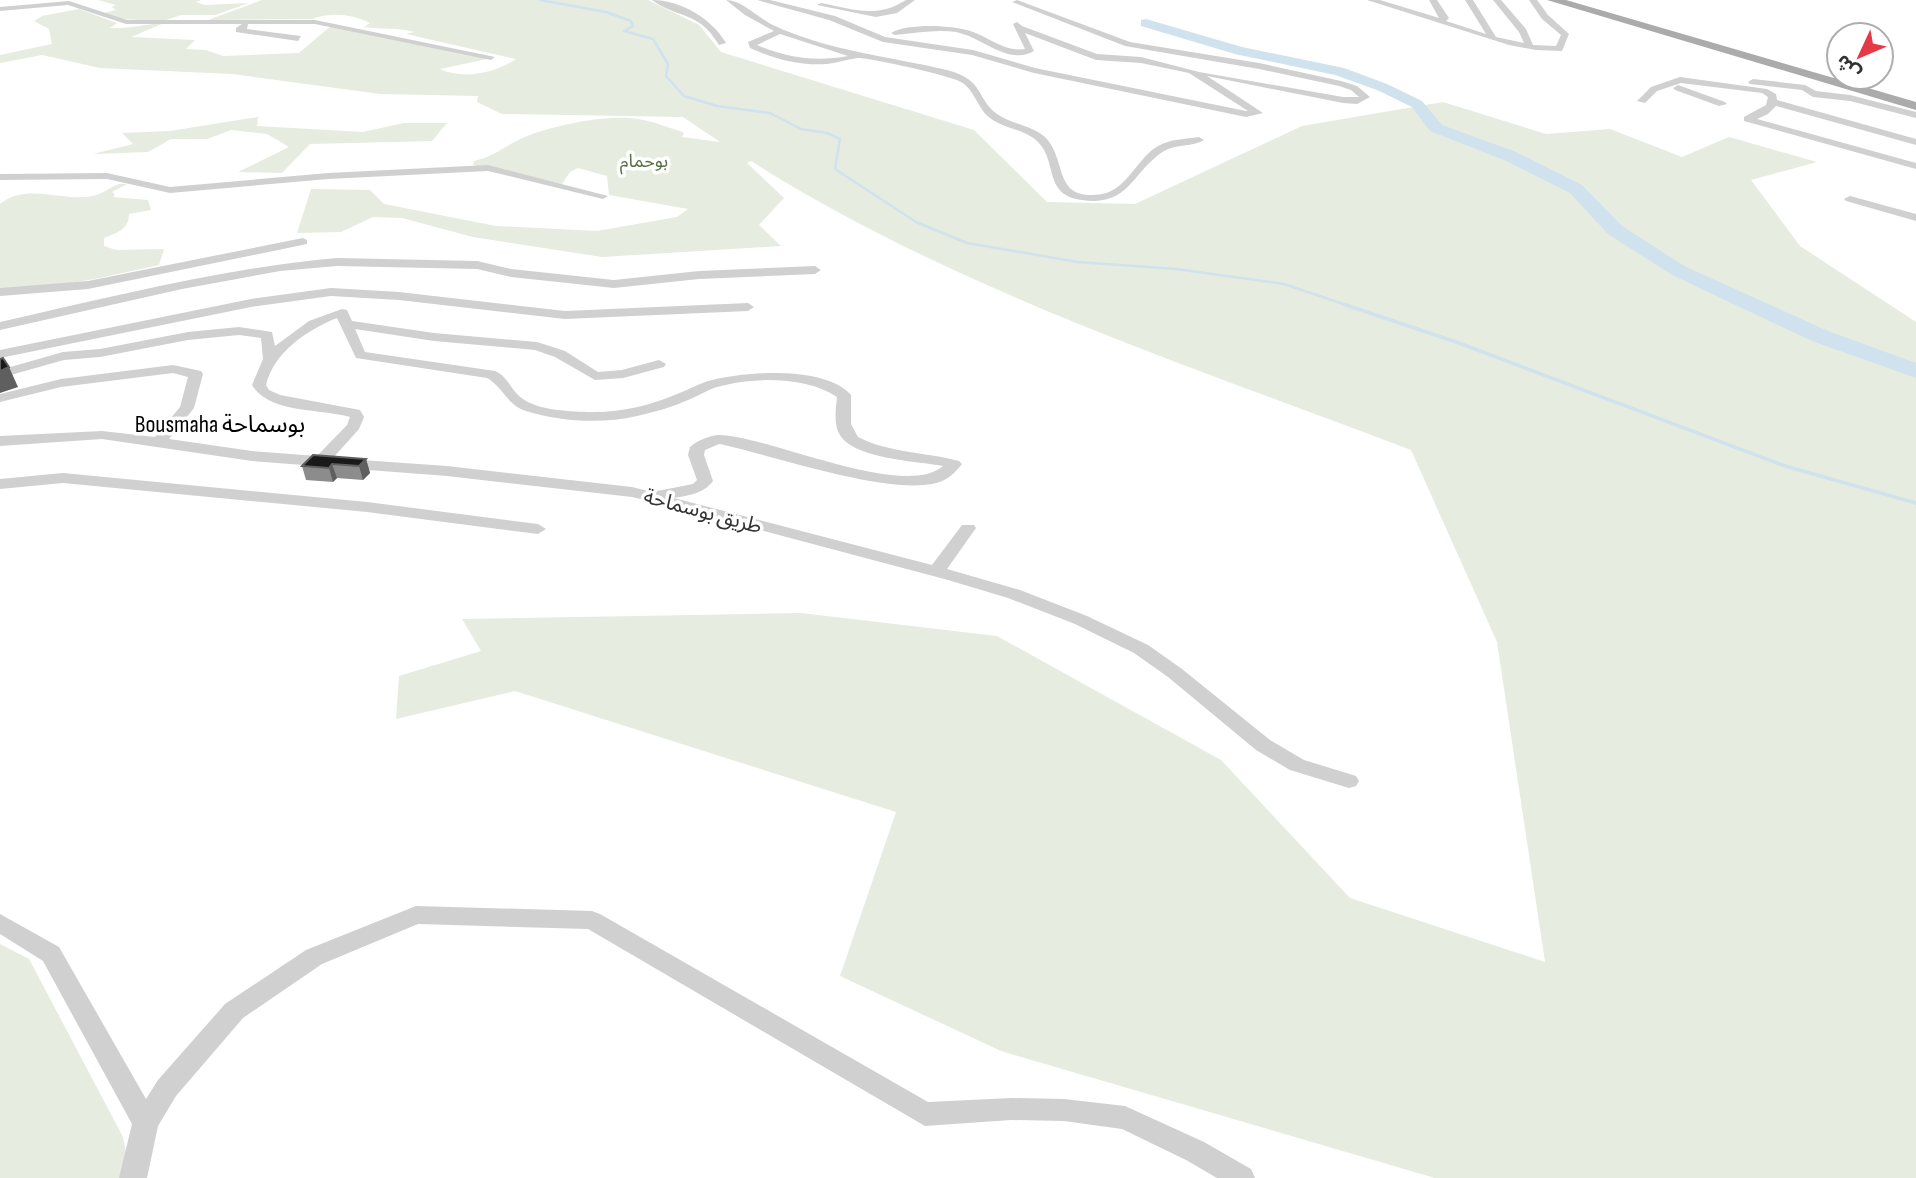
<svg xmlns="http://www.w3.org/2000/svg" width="1916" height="1178" font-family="'Sofia Sans Condensed','Noto Sans Arabic',sans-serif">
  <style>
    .green { fill: #e6ecdf }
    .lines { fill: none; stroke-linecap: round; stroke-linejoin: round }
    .stream-far1 { stroke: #cfe2ee; stroke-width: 2.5 }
    .stream { stroke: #cfe2ee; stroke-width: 3.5 }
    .river { fill: #cfe2ee; fill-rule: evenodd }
    .minor { fill: #d0d0d0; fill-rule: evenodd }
    .primary { fill: #ababab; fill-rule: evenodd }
    .wall { fill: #8c8c8c }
    .shaded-wall { fill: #5f5f5f }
    .building { fill: #1a1a1a; stroke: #5f5f5f; stroke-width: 2 }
    .labels { text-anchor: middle; stroke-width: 7; stroke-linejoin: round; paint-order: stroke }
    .far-park-label { font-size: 18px; fill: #56703f; stroke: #fff }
    .street-label { font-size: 21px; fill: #333; stroke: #fff }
    .quarter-label { font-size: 24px; fill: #000; stroke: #fff }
  </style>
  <rect width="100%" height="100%" fill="#fff"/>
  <!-- green -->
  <g class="green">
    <path d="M 98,0 L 201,0 L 196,2 L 205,5 L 249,3 L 215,15 L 181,15 L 163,21 L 120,19 L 104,13 L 116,10 L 112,7 L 116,5 Z"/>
    <path d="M 262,0 L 648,0 L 699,25 L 721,52 L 974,130 L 1047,202 L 1135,204 L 1302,126 L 1443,102 L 1546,134 L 1610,129 L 1682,157 L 1729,137 L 1817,162 L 1751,180 L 1800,246 L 1916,322 L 1916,1178 L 1435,1178 L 1001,1051 L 840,976 L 896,812 L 515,691 L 396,719 L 399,676 L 481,651 L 462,619 L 801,613 L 997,636 L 1221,760 L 1350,898 L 1545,962 L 1497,642 L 1411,450 C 1188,365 953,289 751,161 L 747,163 L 784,198 L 759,225 L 781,246 L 602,257 L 473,237 L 402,218 L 373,217 L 341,232 L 297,233 L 311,189 L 370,190 L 384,204 L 496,226 L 597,231 L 677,217 L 688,209 L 609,195 L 607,176 L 578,168 L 570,172 L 562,184 L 473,165 L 474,161 C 496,156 507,144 527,136 C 556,125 607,114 638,119 C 652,121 666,127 680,131 L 684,133 L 682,137 L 720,142 L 683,117 L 502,114 L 477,102 L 478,96 L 380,94 L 232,74 L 100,68 L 42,55 L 0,63 L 0,55 L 52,44 L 49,29 L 34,21 L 42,16 L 79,9 L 117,23 L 110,28 C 128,29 145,24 164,23 L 131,37 L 195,40 L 186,49 L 206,50 L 223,56 L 299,53 L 332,25 L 492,58 L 440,69 C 463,80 496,73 516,59 L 406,34 L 414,32 C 397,27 381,30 364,27 L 370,23 C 352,14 331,12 312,19 L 208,20 Z"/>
    <path d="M 258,117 L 257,126 L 363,132 L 404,123 L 447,123 L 432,141 L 310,144 L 282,173 L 238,172 L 289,147 L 267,134 L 231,130 L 207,139 L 171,139 L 148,152 L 93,154 L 133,144 L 122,133 L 170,131 Z"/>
    <path d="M 119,184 L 127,184 L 112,192 L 115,194 L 113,197 L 148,200 L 151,210 L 129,214 C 129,230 116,233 104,238 L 104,246 L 116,250 L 164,249 L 159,265 L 95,279 L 0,294 L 0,204 C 26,182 63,202 93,196 C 102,194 111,187 119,184 Z"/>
    <path d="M 0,944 L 29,959 L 123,1137 L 126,1152 L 121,1178 L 0,1178 Z"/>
  </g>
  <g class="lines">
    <!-- stream-far1 -->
    <path class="stream-far1" d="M 540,0 L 606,12 L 631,21 L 633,26 L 624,31 L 653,39 L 668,64 L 666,76 L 684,96 L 717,106 L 770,113 L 801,129 L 827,133 L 840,139 L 835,169 L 916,222 L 967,243 L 1078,262 L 1176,269 L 1284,284 L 1352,307"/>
    <!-- stream -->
    <path class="stream" d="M 1346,305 L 1459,343 L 1785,466 L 1916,503"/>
    <!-- river -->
    <path class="river" d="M 1146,19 L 1242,47 L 1344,68 L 1387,84 L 1422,101 L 1442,125 L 1516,152 L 1582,185 L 1622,226 L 1686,267 L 1828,331 L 1916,363 L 1916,378 L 1812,341 L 1672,275 L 1608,234 L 1570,193 L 1504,160 L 1430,131 L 1412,107 L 1377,90 L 1335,75 L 1235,54 L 1141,26 L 1141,20 Z"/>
    <!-- minor -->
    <g class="minor">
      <path d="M 652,0 C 681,0 712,19 726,43 L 719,45 C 698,10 680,20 652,0 Z"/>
      <path d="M 726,0 C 742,0 758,18 773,25 C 828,51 888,56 947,70 C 986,81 974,96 997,114 C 1011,124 1031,125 1045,137 C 1068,160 1052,202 1102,194 C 1127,190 1137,158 1158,146 C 1170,139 1185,139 1199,137 L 1204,140 C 1193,147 1176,144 1164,151 C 1132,171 1130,207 1082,200 C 1043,195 1058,162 1038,142 C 1025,129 1004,129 990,118 C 977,108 975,90 961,82 C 952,76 867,57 858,58 C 848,59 837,63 827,64 C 800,66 775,59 750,48 L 748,42 L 774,31 L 745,15 ZM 780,34 L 848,56 C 816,62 787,58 757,45 Z"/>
      <path d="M 757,0 L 770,0 L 835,16 L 885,37 L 973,50 L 1035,68 L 1246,111 L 1248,111 L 1189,73 L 1141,63 L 1096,60 L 1025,33 L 1034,51 C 1008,66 982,37 956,32 C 936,29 915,33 895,35 L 891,33 C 908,23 954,25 973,32 C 990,38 1005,52 1025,49 L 1013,24 L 1017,22 L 1022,26 L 1097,54 L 1141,57 L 1199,72 L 1343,97 L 1359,97 L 1351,90 L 1339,86 L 1259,69 L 1125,46 L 1012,2 L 1017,0 L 1130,42 L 1259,63 L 1341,81 L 1357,86 L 1370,97 L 1357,104 L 1343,103 L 1207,76 L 1263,113 L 1246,117 L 1034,73 L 972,55 L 883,42 L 829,20 Z"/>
      <path d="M 906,0 L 915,0 L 897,13 L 876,17 L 817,5 L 821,3 C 853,9 876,19 906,0 Z"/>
      <path d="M 1367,0 L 1380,0 L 1439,18 L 1429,0 L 1437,0 L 1449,18 L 1446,21 L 1486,34 L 1465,0 L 1473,0 L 1496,37 L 1524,43 L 1519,32 L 1493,0 L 1501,0 L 1526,29 L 1533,45 L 1556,46 L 1561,35 L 1542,19 L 1529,0 L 1537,0 L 1548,15 L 1569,34 L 1562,51 L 1536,50 L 1509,45 Z"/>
      <path d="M 69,1 L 127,20 L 315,20 L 495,57 L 491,60 L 315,24 L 248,24 L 247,29 L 301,36 L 298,41 L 236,32 L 236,28 L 242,24 L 126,24 L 68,5 L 0,11 L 0,7 Z"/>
      <path d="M 1680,77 L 1767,89 L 1776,94 L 1777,100 L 1916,139 L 1916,145 L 1776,106 L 1768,114 L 1757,119 L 1916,163 L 1916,169 L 1744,121 L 1744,117 L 1766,105 L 1768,97 L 1762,93 L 1681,83 L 1657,91 L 1645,103 L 1637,101 L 1651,87 Z"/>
      <path d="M 1753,79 L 1805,85 L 1816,91 L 1850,95 L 1916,112 L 1916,118 L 1850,101 L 1813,97 L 1802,90 L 1750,84 L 1748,82 Z"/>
      <path d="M 1678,85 L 1725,102 L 1727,104 L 1719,106 L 1675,90 L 1673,88 Z"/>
      <path d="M 488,165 L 608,196 L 603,199 L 488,171 L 328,179 L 170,193 L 107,179 L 0,180 L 0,174 L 107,173 L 170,187 L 328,173 Z"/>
      <path d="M 1850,196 L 1916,214 L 1916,221 L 1846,201 L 1844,199 Z"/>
      <path d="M 303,238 L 307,240 L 307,244 L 88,289 L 0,296 L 0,288 L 88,281 Z"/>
      <path d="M 337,258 L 477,261 L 511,269 L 614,280 L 699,271 L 815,266 L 821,270 L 815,274 L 699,279 L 614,288 L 511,277 L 477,269 L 337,266 L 280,271 L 182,289 L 0,330 L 0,322 C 112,297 223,268 337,258 Z"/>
      <path d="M 331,288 L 399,292 L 565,311 L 748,303 L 754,307 L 748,311 L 565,319 L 399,300 L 331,296 L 251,307 L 0,358 L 0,350 L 251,299 Z"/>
      <path d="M 342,309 L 347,310 L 352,321 L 434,333 L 537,342 L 565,351 L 598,372 L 622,370 L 659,360 L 666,364 L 664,367 L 623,378 L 595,380 L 555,357 L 535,350 L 434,341 L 355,329 L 365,352 L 495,371 C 506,376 509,385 517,394 C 533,411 567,411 588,412 C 619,413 649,406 677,394 C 689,390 699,383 712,380 C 746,371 826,366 851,395 L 851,424 L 858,437 C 889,453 926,452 959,461 L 962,464 C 958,469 952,476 946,479 C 907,503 767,453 719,444 L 705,450 L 704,455 L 713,481 C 703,494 690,495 674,498 L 932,565 L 962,525 L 974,525 L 976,528 L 947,569 L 1020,590 L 1087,616 L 1148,645 L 1182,669 L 1270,740 L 1304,760 L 1356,776 L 1359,781 L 1356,786 L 1349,788 L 1290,770 L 1256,750 L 1168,677 L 1134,653 L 1075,624 L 1008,598 L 948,580 L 658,503 L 632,497 L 447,476 L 252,461 L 102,439 L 0,446 L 0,436 L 102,431 L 155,437 L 180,407 L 188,377 L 173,373 L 61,387 L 0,402 L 0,394 L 61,379 L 173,365 L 201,371 L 203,374 L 194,408 L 169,439 L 252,451 L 317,456 L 347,425 L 350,417 C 320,408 270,414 252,385 L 263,359 L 261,338 L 239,335 L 188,340 L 100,357 L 64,360 L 0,378 L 0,370 L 63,352 L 100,349 L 188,332 L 239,327 L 272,332 L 275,346 L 309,321 ZM 337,318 L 356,358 L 487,378 C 503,387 507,405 526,411 C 561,422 602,424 637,416 C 655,412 672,407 688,400 C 698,396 707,390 717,387 C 752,377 806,376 837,397 C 836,408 833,424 840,435 C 854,459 917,461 943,466 C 904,500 769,436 719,435 C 711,435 696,441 690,447 L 688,455 L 697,480 L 693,484 L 652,492 L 632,487 L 447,466 L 333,458 L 359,429 L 364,417 L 360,410 L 280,395 L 269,390 L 266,385 C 274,352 307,330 337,318 Z"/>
      <path d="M 63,473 L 367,502 L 538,524 L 546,529 L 538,534 L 367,512 L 63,483 L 0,489 L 0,479 Z"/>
      <path d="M 416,906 L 592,911 L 600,914 L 928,1102 L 1011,1098 L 1064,1099 L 1125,1106 L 1204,1142 L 1251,1169 L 1255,1178 L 1217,1178 L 1186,1160 L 1122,1129 L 1064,1121 L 1011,1120 L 925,1126 L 588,929 L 418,924 L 322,964 L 243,1018 L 176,1096 L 158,1126 L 147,1178 L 119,1178 L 132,1124 L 43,961 L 0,934 L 0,914 L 59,947 L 146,1099 L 158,1080 L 225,1004 L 306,950 Z"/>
    </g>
    <!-- primary -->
    <path class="primary" d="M 1547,0 L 1566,0 L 1916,102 L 1916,110 Z"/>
  </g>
  <!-- wall -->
  <path class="wall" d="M 366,459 L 370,473 L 363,480 L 337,478 L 333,482 L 306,480 L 302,466 Z"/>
  <!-- shaded-wall -->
  <g class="shaded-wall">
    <path d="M 9,367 L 18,387 L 0,393 L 0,371 Z"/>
    <path d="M 366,459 L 370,473 L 363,480 L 359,466 Z"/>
    <path d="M 332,464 L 337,478 L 333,482 L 329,468 Z"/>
  </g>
  <!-- building -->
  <g class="building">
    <path d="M 3,358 L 9,367 L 0,371 L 0,359 Z"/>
    <path d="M 313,455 L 366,459 L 359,466 L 332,464 L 329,468 L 302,466 Z"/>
  </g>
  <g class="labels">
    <!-- far-park labels -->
    <g class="far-park-label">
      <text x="644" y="167">بوحمام</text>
    </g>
    <!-- street labels -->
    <g class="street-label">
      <text transform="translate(703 511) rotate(15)" y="7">طريق بوسماحة</text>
    </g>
    <!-- quarter labels -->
    <g class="quarter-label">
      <text x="220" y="432">Bousmaha بوسماحة</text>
    </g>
  </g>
  <!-- north arrow -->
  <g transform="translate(1860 56) rotate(226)"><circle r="33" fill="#ffffff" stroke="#adadad" stroke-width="2"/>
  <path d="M0-5L12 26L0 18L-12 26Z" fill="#e63946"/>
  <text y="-10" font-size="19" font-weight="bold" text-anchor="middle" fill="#333333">ش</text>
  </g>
</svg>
